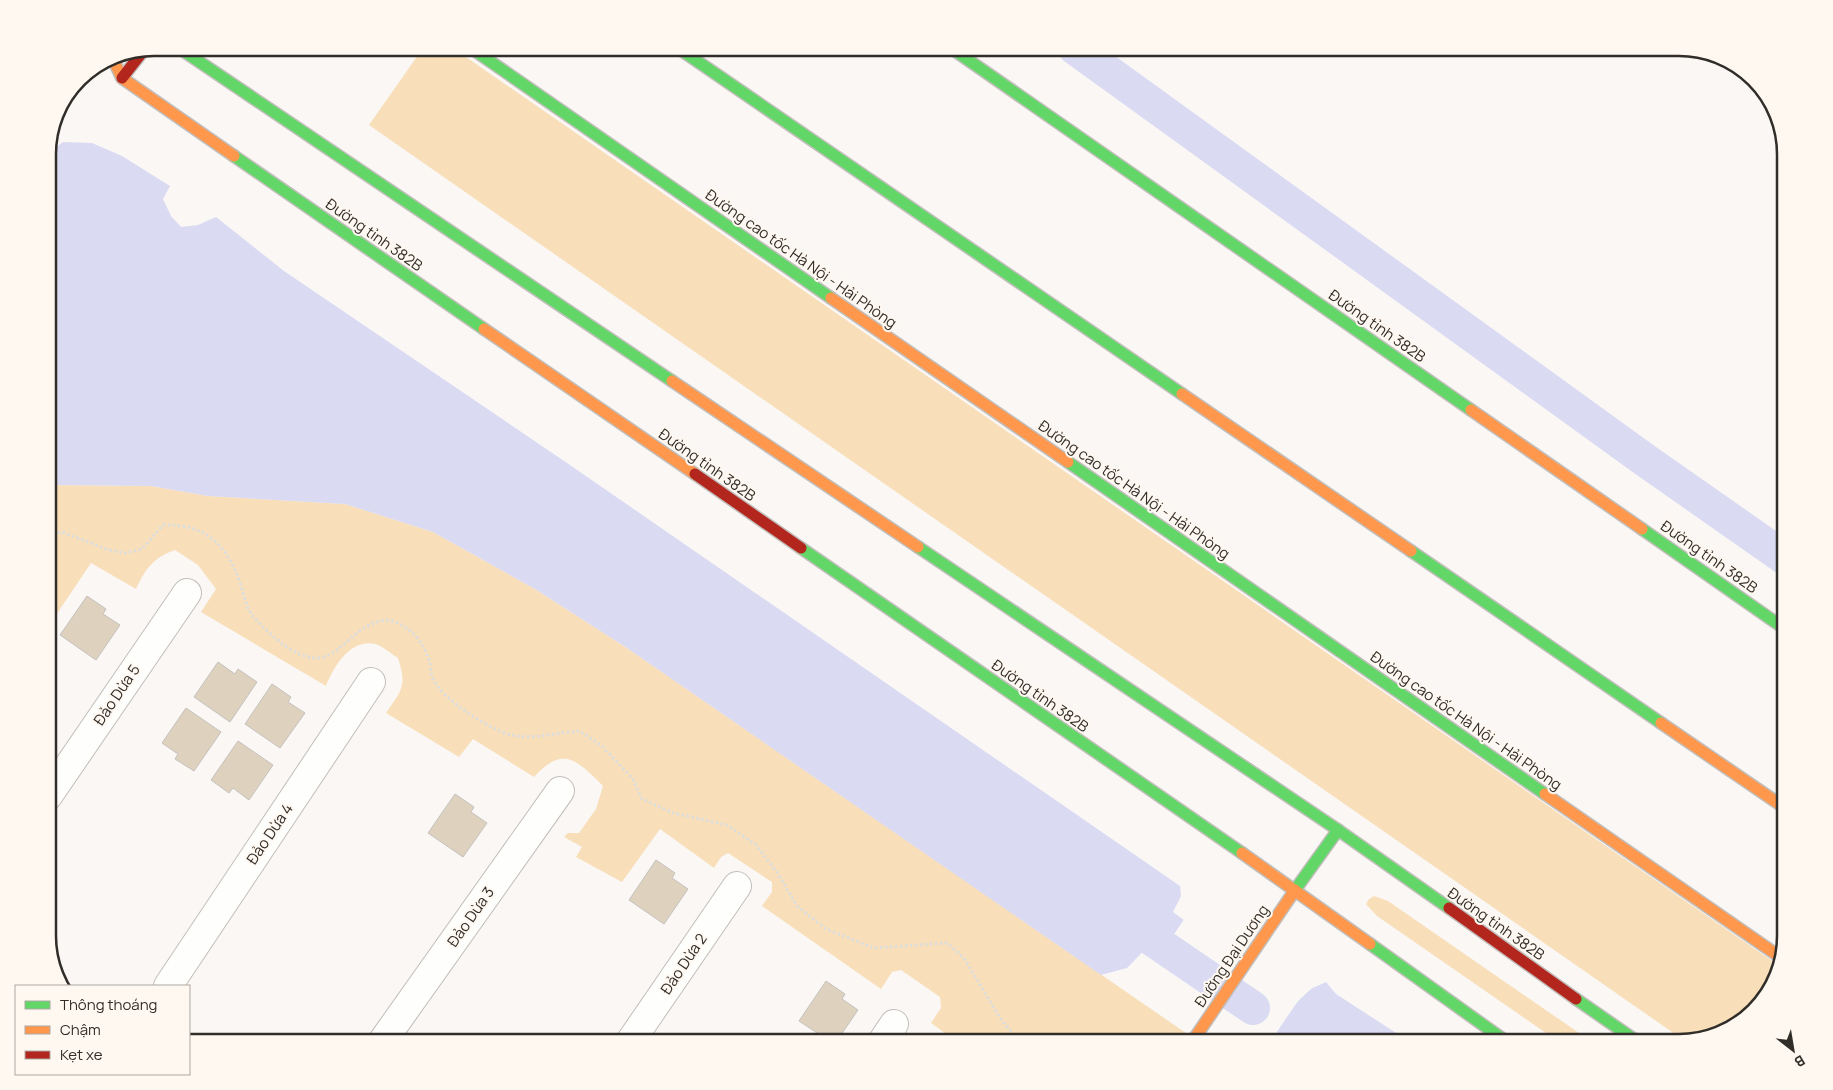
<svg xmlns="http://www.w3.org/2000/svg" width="1833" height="1090" font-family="Manrope,sans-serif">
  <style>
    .green { fill: #f8dfba }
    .water { fill: #dadaf3 }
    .pier { fill: #faf7f4 }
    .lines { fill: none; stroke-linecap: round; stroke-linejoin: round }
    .canal { stroke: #dadaf3; stroke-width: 34 }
    .building { fill: #ded2bf; stroke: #c4c1be }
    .street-casing { stroke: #c1bebb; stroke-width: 30 }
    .fast-casing { stroke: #c1bebb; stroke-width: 14 }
    .slow-casing { stroke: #c1bebb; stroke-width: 14 }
    .jam-casing { stroke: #c1bebb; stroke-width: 14 }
    .path { stroke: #dddddb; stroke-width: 3; stroke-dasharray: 2.5 2.5; stroke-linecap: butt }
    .street { stroke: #fefefd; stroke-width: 28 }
    .fast { stroke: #63d668; stroke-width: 11 }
    .slow { stroke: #ff974d; stroke-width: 11 }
    .jam { stroke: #b3261e; stroke-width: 11 }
    .labels { text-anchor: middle; stroke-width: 4; stroke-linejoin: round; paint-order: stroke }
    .street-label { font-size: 15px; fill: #312e2a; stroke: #fef8f0 }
    .rim { fill: none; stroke: #312e2a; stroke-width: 2.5 }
  </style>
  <rect width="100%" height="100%" fill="#faf7f4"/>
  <!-- green -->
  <g class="green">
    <path d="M 423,48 L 453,48 L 1778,965 L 1771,989 L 1732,1028 L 1685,1041 L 369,125 Z"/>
    <path d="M 53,485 L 151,486 L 208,496 L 345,504 L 433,532 L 535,589 L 627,648 L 1199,1042 L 957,1042 L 931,1023 L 941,1008 L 940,997 L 901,970 L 892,972 L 881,989 L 762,906 L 772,892 L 772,882 L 728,853 L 721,857 L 714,868 L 660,829 L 622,882 L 576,857 L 582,847 L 564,837 L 568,833 L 579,833 L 596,809 L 603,786 C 577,760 563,745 534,777 L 473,739 L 459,757 L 386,713 C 402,690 407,686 398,658 C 391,654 383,646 375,644 C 350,638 333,668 326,686 L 201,612 L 216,589 L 198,565 L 175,550 C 153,558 146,568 136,589 L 91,563 L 48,627 L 48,491 Z"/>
    <path d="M 1374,896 L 1388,901 L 1592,1042 L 1559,1042 L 1377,916 L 1366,904 L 1369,899 Z"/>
  </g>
  <!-- water -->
  <path class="water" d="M 63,142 L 92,143 L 122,156 L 170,186 L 163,199 L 171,216 L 181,227 L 198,225 L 216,217 L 284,271 L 567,463 L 1180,886 L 1181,896 L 1173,912 L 1296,1003 L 1312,988 L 1326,982 L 1336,994 L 1410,1042 L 1272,1042 L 1277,1032 L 1158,936 L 1127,968 L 1101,975 L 627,648 L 535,589 L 433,532 L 345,504 L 208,496 L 151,486 L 53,485 L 48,491 L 48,153 Z"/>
  <!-- pier -->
  <path class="pier" d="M 1185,918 L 1296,1000 L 1311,986 L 1324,980 L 1326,982 L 1312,988 L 1300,998 L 1270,1042 L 1274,1033 L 1166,946 Z"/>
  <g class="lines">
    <!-- canal -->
    <g class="canal">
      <path d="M 1075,48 L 1645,460 L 1785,558"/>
      <path d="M 1115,914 L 1253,1008"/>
    </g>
  </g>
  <!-- building -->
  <g class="building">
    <path d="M 87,596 L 106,609 L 103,614 L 120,625 L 96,660 L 60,635 Z"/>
    <path d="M 218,662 L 235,674 L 238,669 L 257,682 L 230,722 L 194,697 Z"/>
    <path d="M 272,684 L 291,697 L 288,702 L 305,713 L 280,748 L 245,724 Z"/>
    <path d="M 186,708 L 221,732 L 194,771 L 175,759 L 178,754 L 162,743 Z"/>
    <path d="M 238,741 L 273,765 L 249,800 L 233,788 L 229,793 L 211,780 Z"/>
    <path d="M 455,794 L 474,807 L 471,812 L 487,823 L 463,857 L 428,833 Z"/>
    <path d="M 656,860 L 675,873 L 672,878 L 688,889 L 664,924 L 629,900 Z"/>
    <path d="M 826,981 L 845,994 L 842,999 L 858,1010 L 836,1042 L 831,1042 L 799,1021 Z"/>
  </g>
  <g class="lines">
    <defs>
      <g id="street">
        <path d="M 48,796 L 187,593"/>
        <path d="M 168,986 L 371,682"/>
        <path d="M 382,1042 L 560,791"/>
        <path d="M 630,1042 L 737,886"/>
        <path d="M 882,1042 L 894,1024"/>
      </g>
      <g id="fast">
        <path d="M 179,48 L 672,381"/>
        <path d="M 471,48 L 831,298"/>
        <path d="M 678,48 L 1182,394"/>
        <path d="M 951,48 L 1471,410"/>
        <path d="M 234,156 L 484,329"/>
        <path d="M 1068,462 L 1545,794"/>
        <path d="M 1642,529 L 1785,629"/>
        <path d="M 918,547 L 1338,830 L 1449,908"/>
        <path d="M 801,548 L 1242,853"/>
        <path d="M 1411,551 L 1661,723"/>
        <path d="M 1295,890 L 1338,830"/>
        <path d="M 1370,944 L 1507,1042"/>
        <path d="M 1576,999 L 1638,1042"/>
      </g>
      <g id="slow">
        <path d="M 112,57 L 122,78 L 234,156"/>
        <path d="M 831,298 L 1068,462"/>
        <path d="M 484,329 L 695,474"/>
        <path d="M 672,381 L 918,547"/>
        <path d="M 1182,394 L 1411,551"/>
        <path d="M 1471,410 L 1642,529"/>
        <path d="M 1661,723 L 1785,808"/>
        <path d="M 1545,794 L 1780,957"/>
        <path d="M 1242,853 L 1370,944"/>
        <path d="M 1192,1042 L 1295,890"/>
      </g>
      <g id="jam">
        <path d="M 122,78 L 144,50"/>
        <path d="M 695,474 L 801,548"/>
        <path d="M 1449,908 L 1576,999"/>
      </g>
    </defs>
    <!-- street casing -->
    <use href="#street" class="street-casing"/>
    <!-- fast casing -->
    <use href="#fast" class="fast-casing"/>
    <!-- slow casing -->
    <use href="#slow" class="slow-casing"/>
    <!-- jam casing -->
    <use href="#jam" class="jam-casing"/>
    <!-- path -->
    <path class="path" d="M 48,535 L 62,532 L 109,550 L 126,553 L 142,549 L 163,525 C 204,524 225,542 239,580 C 248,603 242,606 262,626 C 277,641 305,665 327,656 C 344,648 354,631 374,623 C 379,621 385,619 392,621 C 409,626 422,640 428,657 C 431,664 430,672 433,679 C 441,698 491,731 512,735 C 534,740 558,732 580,731 L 602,746 L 633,779 L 642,799 L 673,813 L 727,825 L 756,845 L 777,872 L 797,906 L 826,929 L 874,948 L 947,943 L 964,958 L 1000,1018 L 1020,1042"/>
    <!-- street -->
    <use href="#street" class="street"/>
    <!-- fast -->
    <use href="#fast" class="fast"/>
    <!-- slow -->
    <use href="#slow" class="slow"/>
    <!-- jam -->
    <use href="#jam" class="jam"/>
  </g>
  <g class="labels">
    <!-- street labels -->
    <g class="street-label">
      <text transform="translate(374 235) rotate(35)" y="5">Đường tỉnh 382B</text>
      <text transform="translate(801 259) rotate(35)" y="5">Đường cao tốc Hà Nội - Hải Phòng</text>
      <text transform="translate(1377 326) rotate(35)" y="5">Đường tỉnh 382B</text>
      <text transform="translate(707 465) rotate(35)" y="5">Đường tỉnh 382B</text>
      <text transform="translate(1134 490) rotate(35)" y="5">Đường cao tốc Hà Nội - Hải Phòng</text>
      <text transform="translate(1709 557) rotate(35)" y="5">Đường tỉnh 382B</text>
      <text transform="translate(117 695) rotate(-56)" y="5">Đảo Dừa 5</text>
      <text transform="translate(1040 696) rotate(35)" y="5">Đường tỉnh 382B</text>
      <text transform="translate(1466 721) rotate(35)" y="5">Đường cao tốc Hà Nội - Hải Phòng</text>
      <text transform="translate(270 834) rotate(-56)" y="5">Đảo Dừa 4</text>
      <text transform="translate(471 917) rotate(-55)" y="5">Đảo Dừa 3</text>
      <text transform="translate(1496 924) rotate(35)" y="5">Đường tỉnh 382B</text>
      <text transform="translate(1232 956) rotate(-56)" y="5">Đường Đại Dương</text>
      <text transform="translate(684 964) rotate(-56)" y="5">Đảo Dừa 2</text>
    </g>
  </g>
  <!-- crop -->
  <path d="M0 0H1833V1090H0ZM154 56H1679A98 98 0 0 1 1777 154V936A98 98 0 0 1 1679 1034H154A98 98 0 0 1 56 936V154A98 98 0 0 1 154 56Z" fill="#fef8f0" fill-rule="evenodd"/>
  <path class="rim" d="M154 56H1679A98 98 0 0 1 1777 154V936A98 98 0 0 1 1679 1034H154A98 98 0 0 1 56 936V154A98 98 0 0 1 154 56Z"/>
  <!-- legend -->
  <rect x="15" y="985" width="175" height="90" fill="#fef8f0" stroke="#aca7a1"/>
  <rect x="25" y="1001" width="25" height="8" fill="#63d668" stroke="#aca7a1"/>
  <text x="60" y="1010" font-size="15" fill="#312e2a">Thông thoáng</text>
  <rect x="25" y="1026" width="25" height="8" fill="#ff974d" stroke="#aca7a1"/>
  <text x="60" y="1035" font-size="15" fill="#312e2a">Chậm</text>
  <rect x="25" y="1051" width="25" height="8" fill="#b3261e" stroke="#aca7a1"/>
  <text x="60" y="1060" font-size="15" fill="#312e2a">Kẹt xe</text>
  <!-- north arrow -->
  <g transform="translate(1793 1050) rotate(149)" stroke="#fef8f0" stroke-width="4" paint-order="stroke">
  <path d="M0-4L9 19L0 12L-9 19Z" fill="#312e2a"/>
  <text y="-8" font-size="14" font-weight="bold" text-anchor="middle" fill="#312e2a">B</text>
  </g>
</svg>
